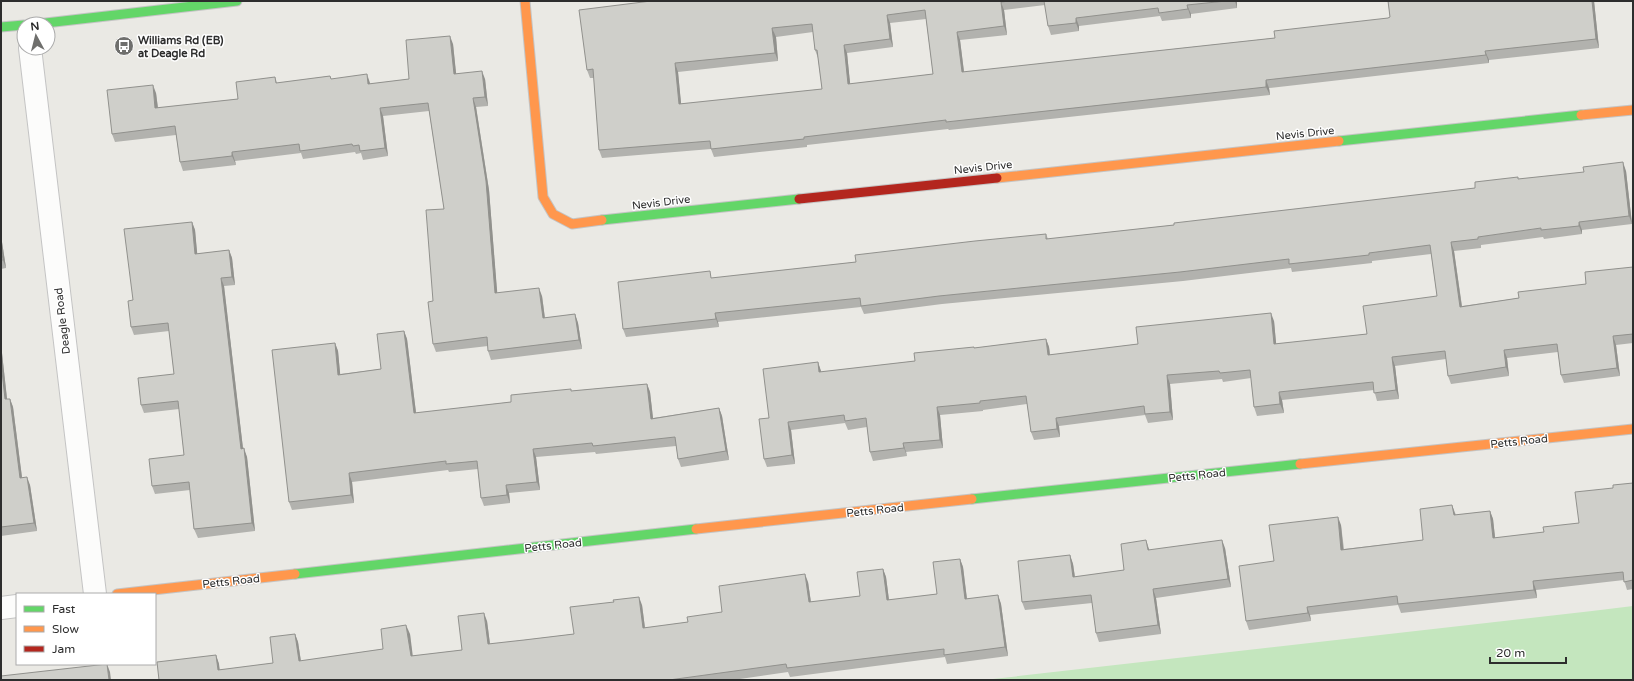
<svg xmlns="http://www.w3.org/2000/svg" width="1634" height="681" font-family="'Varela Round',sans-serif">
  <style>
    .green { fill: #c4e6be }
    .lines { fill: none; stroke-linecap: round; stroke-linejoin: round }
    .street-casing { stroke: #c4c4c4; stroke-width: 24 }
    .fast-casing { stroke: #c4c4c4; stroke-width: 11 }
    .slow-casing { stroke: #c4c4c4; stroke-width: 11 }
    .jam-casing { stroke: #c4c4c4; stroke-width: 11 }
    .street { stroke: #fcfcfb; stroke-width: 22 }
    .fast { stroke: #63d668; stroke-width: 9 }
    .slow { stroke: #ff974d; stroke-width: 9 }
    .jam { stroke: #b3261e; stroke-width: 9 }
    .wall { fill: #b2b2ae; fill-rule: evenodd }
    .shaded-wall { fill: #91918d }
    .building { fill: #cfcfca; stroke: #91918d; fill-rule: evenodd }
    .labels { text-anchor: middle; stroke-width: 3; stroke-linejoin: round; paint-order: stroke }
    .poi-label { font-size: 11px; font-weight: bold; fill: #2d2d2d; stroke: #fff; text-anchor: start }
    .street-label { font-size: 11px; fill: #2d2d2d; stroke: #fff }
  </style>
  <rect width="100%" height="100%" fill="#eae9e4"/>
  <!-- green -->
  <path class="green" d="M 1633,606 L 1633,680 L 984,680 L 1592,611 Z"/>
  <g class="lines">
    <defs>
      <g id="street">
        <path d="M 30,48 L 95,594"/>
        <path d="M 1,608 L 17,606"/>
      </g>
      <g id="fast">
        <path d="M 37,24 L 237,1"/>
        <path d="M 1,27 L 24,25"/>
        <path d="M 1339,141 L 1581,115"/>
        <path d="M 602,220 L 799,199"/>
        <path d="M 972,499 L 1300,464"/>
        <path d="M 295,574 L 696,529"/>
      </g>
      <g id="slow">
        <path d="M 525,1 L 543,197 L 553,214 L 572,224 L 602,220"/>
        <path d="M 1581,115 L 1633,110"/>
        <path d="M 997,178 L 1339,141"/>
        <path d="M 1300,464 L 1633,429"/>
        <path d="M 696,529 L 972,499"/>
        <path d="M 117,594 L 295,574"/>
      </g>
      <path id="jam" d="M 799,199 L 997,178"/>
    </defs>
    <!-- street casing -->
    <use href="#street" class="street-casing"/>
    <!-- fast casing -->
    <use href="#fast" class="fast-casing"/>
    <!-- slow casing -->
    <use href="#slow" class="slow-casing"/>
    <!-- jam casing -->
    <use href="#jam" class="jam-casing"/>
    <!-- street -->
    <use href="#street" class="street"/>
    <!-- fast -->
    <use href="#fast" class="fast"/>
    <!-- slow -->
    <use href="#slow" class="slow"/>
    <!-- jam -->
    <use href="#jam" class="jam"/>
  </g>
  <!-- wall -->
  <g class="wall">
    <path d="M 651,1 L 1237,1 L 1237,8 L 1191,14 L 1191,18 L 1162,21 L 1160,16 L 1079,26 L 1079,31 L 1051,35 L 1048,26 L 1045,5 L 1004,10 L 1007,35 L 960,40 L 964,72 L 1275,38 L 1388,18 L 1390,17 L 1388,1 L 1594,1 L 1599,48 L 1489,60 L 1489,63 L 1269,88 L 1270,95 L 949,130 L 948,129 L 807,145 L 807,147 L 714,157 L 711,149 L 602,158 L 599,150 L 594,78 L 590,78 L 587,70 ZM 926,19 L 933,74 L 850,84 L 847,53 L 893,47 L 890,23 ZM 813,32 L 815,50 L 818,58 L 822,89 L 681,104 L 678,72 L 778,61 L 776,37 Z"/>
    <path d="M 453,44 L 456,74 L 485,79 L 488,106 L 476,107 L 489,190 L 497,293 L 542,296 L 545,318 L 575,314 L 578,323 L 582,349 L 491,360 L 488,351 L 488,346 L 436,352 L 433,344 L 433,301 L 444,209 L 429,111 L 383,116 L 388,156 L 363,160 L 361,153 L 356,154 L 355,152 L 303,159 L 301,153 L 235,161 L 236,165 L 183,171 L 180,162 L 176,135 L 115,142 L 112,134 L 156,93 L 158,108 L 238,99 L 275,77 L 277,83 L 330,76 L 331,79 L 370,83 L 370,84 L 409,79 Z"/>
    <path d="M 1626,171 L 1632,224 L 1582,230 L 1582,234 L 1544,239 L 1543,237 L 1481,245 L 1481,248 L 1454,251 L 1462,306 L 1519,298 L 1586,284 L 1633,267 L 1633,343 L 1616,345 L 1620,376 L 1564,383 L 1561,375 L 1558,352 L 1507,358 L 1509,376 L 1451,384 L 1448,376 L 1446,359 L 1395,366 L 1399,399 L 1377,401 L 1374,390 L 1282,400 L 1284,413 L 1257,416 L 1254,407 L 1251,378 L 1223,382 L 1222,379 L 1170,384 L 1173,420 L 1148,423 L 1145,415 L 1059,426 L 1060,437 L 1034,440 L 1031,432 L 1027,404 L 983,410 L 983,411 L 940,415 L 943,448 L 906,452 L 907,456 L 873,461 L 870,452 L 867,427 L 848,430 L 845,423 L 791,430 L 795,464 L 767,467 L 764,459 L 769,418 L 818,362 L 821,372 L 915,361 L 975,348 L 1046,339 L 1049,347 L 1050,355 L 1138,344 L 1274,321 L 1276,344 L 1367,334 L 1437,296 L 1431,254 L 1372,261 L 1372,263 L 1292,272 L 1291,268 L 1183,281 L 942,304 L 864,314 L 861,307 L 718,322 L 719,327 L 626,337 L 623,329 L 713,278 L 856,262 L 1046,234 L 1048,239 L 1174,225 L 1475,188 L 1518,177 L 1518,179 Z"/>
    <path d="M 192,222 L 195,230 L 197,254 L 229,250 L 232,258 L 235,285 L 224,286 L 243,449 L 247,457 L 255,531 L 198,538 L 194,529 L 190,490 L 155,494 L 152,486 L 184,455 L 179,409 L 144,413 L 141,405 L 174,374 L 169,331 L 134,335 L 131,327 L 133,300 Z"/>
    <path d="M 1,239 L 2,242 L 6,268 L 1,269 Z"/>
    <path d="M 404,331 L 407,339 L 416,413 L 511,402 L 572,391 L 647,384 L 650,392 L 653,418 L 719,408 L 722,416 L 729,460 L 681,467 L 678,459 L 676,446 L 596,454 L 595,452 L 536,457 L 540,490 L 509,493 L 510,503 L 484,506 L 481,498 L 478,469 L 449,472 L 448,470 L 352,482 L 354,503 L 292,510 L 289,502 L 335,343 L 338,351 L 340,374 L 381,369 Z"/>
    <path d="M 1,344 L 7,399 L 10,399 L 13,407 L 22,477 L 30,485 L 37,531 L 1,536 Z"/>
    <path d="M 1633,483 L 1633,589 L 1627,590 L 1624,580 L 1536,590 L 1537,598 L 1401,613 L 1398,605 L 1310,615 L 1311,621 L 1249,630 L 1246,621 L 1274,561 L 1341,525 L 1344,549 L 1423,540 L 1452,505 L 1456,515 L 1490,511 L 1493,519 L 1495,538 L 1544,532 L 1579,523 L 1613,488 Z"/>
    <path d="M 1225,548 L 1231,587 L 1156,598 L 1161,634 L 1099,642 L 1096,633 L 1092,603 L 1025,610 L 1022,602 L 1070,555 L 1073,564 L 1075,577 L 1124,570 L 1149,550 Z"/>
    <path d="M 960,559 L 963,567 L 967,599 L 998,595 L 1001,604 L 1008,656 L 947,664 L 945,657 L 790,677 L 788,672 L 733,680 L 159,680 L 216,655 L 219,664 L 219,670 L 273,663 L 295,634 L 298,642 L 301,661 L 383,649 L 410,634 L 412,656 L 462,650 L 487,621 L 490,644 L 524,640 L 574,634 L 642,605 L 645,628 L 688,622 L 722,612 L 808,582 L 811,602 L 860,596 L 883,569 L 886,577 L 889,600 L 937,594 Z"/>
  </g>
  <!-- shaded-wall -->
  <g class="shaded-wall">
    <path d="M 1235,1 L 1237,1 L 1237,8 Z"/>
    <path d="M 1592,1 L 1594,1 L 1599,48 L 1596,39 Z"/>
    <path d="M 1001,2 L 1004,10 L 1007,35 L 1004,26 Z"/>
    <path d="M 1187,5 L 1191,14 L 1191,18 L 1188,9 Z"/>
    <path d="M 887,15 L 890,23 L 893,47 L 890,39 Z"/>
    <path d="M 1076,18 L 1079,26 L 1079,31 L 1076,23 Z"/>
    <path d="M 772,28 L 776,37 L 778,61 L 775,53 Z"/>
    <path d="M 957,32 L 960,40 L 965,80 L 962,72 Z"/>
    <path d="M 450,36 L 453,44 L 457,82 L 454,74 Z"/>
    <path d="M 844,45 L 847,53 L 851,92 L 848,84 Z"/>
    <path d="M 1485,51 L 1489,60 L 1489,63 L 1486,55 Z"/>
    <path d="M 675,63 L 678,72 L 682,113 L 679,104 Z"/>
    <path d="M 482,71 L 485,79 L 488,106 L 485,97 Z"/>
    <path d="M 367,74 L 370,83 L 371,93 L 368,84 Z"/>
    <path d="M 1266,80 L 1269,88 L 1270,95 L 1266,87 Z"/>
    <path d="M 153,85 L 156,93 L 159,117 L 155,108 Z"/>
    <path d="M 473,98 L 476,107 L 489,190 L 498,302 L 495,293 Z"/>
    <path d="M 380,108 L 383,116 L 388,156 L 385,148 Z"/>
    <path d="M 232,152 L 235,161 L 236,165 L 232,156 Z"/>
    <path d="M 1623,162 L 1626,171 L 1632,224 L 1629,216 Z"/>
    <path d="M 192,222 L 195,230 L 198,262 L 195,254 Z"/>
    <path d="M 1579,222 L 1582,230 L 1582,234 L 1579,226 Z"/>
    <path d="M 1,239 L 2,242 L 6,268 L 3,260 L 1,247 Z"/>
    <path d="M 1451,242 L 1454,251 L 1463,315 L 1460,307 Z"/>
    <path d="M 229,250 L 232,258 L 235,285 L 232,277 Z"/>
    <path d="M 221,278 L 224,286 L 244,457 L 241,449 Z"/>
    <path d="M 539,288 L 542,296 L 546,327 L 543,318 Z"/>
    <path d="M 715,313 L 718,322 L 719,327 L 716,319 Z"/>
    <path d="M 1271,313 L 1274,321 L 1277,353 L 1274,344 Z"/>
    <path d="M 575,314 L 578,323 L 582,349 L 579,340 Z"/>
    <path d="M 404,331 L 407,339 L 417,421 L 414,413 Z"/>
    <path d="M 1613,336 L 1616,345 L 1620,376 L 1617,368 Z"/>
    <path d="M 1046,339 L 1049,347 L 1051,364 L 1048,355 Z"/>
    <path d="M 335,343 L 338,351 L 341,383 L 338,375 Z"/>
    <path d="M 1,344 L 8,408 L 5,399 L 1,362 Z"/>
    <path d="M 1504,350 L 1507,358 L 1509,376 L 1506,367 Z"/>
    <path d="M 1392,357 L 1395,366 L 1399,399 L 1396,390 Z"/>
    <path d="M 818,362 L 821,371 L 822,381 L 819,372 Z"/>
    <path d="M 1167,375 L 1170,384 L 1173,420 L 1170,412 Z"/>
    <path d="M 647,384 L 650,392 L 654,427 L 651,419 Z"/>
    <path d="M 1279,392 L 1282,400 L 1284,413 L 1280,404 Z"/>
    <path d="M 10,399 L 13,407 L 23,486 L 20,478 Z"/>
    <path d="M 937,407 L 940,415 L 943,448 L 940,440 Z"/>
    <path d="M 719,408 L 722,416 L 729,460 L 726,451 Z"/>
    <path d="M 1056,418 L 1059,426 L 1060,437 L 1057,429 Z"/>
    <path d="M 788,422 L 791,430 L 795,464 L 792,455 Z"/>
    <path d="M 903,443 L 906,452 L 907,456 L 904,448 Z"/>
    <path d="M 244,448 L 247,457 L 255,531 L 252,523 Z"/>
    <path d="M 533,449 L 536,457 L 540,490 L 537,482 Z"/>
    <path d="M 349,473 L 352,482 L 354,503 L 351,495 Z"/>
    <path d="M 27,477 L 30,485 L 37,531 L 34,523 Z"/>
    <path d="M 506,485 L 509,493 L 510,503 L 507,495 Z"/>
    <path d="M 1452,505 L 1455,514 L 1457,523 L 1454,515 Z"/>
    <path d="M 1490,511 L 1493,519 L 1496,546 L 1493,538 Z"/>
    <path d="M 1338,517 L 1341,525 L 1344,558 L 1341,550 Z"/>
    <path d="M 1146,540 L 1149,549 L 1151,558 L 1148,550 Z"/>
    <path d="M 1222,540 L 1225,548 L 1231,587 L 1228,579 Z"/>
    <path d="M 1070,555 L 1073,564 L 1076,585 L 1073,577 Z"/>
    <path d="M 960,559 L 963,567 L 968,608 L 965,599 Z"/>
    <path d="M 883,569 L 886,577 L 890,608 L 887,600 Z"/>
    <path d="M 805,574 L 808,582 L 812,610 L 809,602 Z"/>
    <path d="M 1533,581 L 1536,590 L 1537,598 L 1534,590 Z"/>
    <path d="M 1153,589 L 1156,598 L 1161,634 L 1158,625 Z"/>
    <path d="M 998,595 L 1001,604 L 1008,656 L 1005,647 Z"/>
    <path d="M 639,597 L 642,605 L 646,636 L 643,628 Z"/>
    <path d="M 1307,607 L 1310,615 L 1311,621 L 1308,613 Z"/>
    <path d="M 484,613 L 487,621 L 491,652 L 488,644 Z"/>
    <path d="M 406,625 L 410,634 L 414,665 L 411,656 Z"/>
    <path d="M 295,634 L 298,642 L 302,669 L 299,661 Z"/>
    <path d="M 216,655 L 219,664 L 221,679 L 218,670 Z"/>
    <path d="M 107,664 L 110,672 L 111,680 L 109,680 Z"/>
  </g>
  <!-- building -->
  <g class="building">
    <path d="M 651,1 L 1010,1 L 1001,2 L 1004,26 L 957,32 L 962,72 L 1275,38 L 1274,31 L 1388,18 L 1390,17 L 1388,1 L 1592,1 L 1596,39 L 1485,51 L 1486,55 L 1266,80 L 1266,87 L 946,122 L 946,120 L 804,137 L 804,139 L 711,149 L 710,141 L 599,150 L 593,69 L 587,70 L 579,10 ZM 925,10 L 933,74 L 848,84 L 844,45 L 890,39 L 887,15 ZM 812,24 L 815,50 L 817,50 L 822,89 L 679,104 L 675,63 L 775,53 L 772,28 Z"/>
    <path d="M 1044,1 L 1226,1 L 1187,5 L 1188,9 L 1159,13 L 1158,8 L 1076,18 L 1076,23 L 1048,26 Z"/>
    <path d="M 450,36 L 454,74 L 482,71 L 485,97 L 473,98 L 486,181 L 495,293 L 539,288 L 543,318 L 575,314 L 579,340 L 488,351 L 487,337 L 433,344 L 428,302 L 433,301 L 426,210 L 444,209 L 428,103 L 380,108 L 385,148 L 360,151 L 359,145 L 353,146 L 352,144 L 300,151 L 299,144 L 232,152 L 232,156 L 180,162 L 175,126 L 112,134 L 107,90 L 153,85 L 155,108 L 238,99 L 236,82 L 275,77 L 276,83 L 330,76 L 331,79 L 367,74 L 368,84 L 409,79 L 406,40 Z"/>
    <path d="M 1623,162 L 1629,216 L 1579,222 L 1579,226 L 1541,230 L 1541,228 L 1478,237 L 1478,239 L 1451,242 L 1460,307 L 1519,298 L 1518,292 L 1586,284 L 1585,272 L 1633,267 L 1633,334 L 1613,336 L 1617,368 L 1561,375 L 1557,344 L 1504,350 L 1506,367 L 1448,376 L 1445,351 L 1392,357 L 1396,390 L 1374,393 L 1373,382 L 1279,392 L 1280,404 L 1254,407 L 1250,370 L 1220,373 L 1219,371 L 1167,375 L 1170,412 L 1145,414 L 1144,406 L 1056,418 L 1057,429 L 1031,432 L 1026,396 L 980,401 L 980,403 L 937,407 L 940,440 L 903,443 L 904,448 L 870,452 L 866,418 L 845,421 L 844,415 L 788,422 L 792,455 L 764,459 L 759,419 L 769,418 L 763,369 L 818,362 L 819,372 L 915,361 L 914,353 L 974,347 L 974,348 L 1046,339 L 1048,355 L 1138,344 L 1136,327 L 1271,313 L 1274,344 L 1367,334 L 1363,306 L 1437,296 L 1430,245 L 1369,253 L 1369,255 L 1289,264 L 1289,259 L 1180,272 L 939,296 L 861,306 L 860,298 L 715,313 L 716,319 L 623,329 L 618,282 L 710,271 L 711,278 L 856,262 L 855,255 L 975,241 L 1046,234 L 1046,239 L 1174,225 L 1174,223 L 1475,188 L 1475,182 L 1518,177 L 1518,179 L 1584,172 L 1583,167 Z"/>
    <path d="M 192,222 L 195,254 L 229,250 L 232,277 L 221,278 L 241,449 L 244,448 L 252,523 L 194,529 L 189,482 L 152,486 L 149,459 L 184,455 L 178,401 L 141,405 L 138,378 L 174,374 L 168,323 L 131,327 L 128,301 L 133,300 L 124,229 Z"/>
    <path d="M 1,247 L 3,260 L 1,260 Z"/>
    <path d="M 404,331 L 414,413 L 511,402 L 511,395 L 571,389 L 571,391 L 647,384 L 651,419 L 719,408 L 726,451 L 678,459 L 675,437 L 593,446 L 592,443 L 533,449 L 537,482 L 506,485 L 507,495 L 481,498 L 477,461 L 446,464 L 446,461 L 349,473 L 351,495 L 289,502 L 272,350 L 335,343 L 338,375 L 381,369 L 377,334 Z"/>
    <path d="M 1,362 L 5,399 L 10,399 L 20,478 L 27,477 L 34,523 L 1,527 Z"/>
    <path d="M 1633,483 L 1633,580 L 1624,582 L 1623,572 L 1533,581 L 1534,590 L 1398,604 L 1397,596 L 1307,607 L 1308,613 L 1246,621 L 1239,566 L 1274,561 L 1269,525 L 1338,517 L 1341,550 L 1423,540 L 1420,509 L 1452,505 L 1454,515 L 1490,511 L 1493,538 L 1544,532 L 1543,527 L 1579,523 L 1575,492 L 1613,488 L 1613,485 Z"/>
    <path d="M 1146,540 L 1148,550 L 1222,540 L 1228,579 L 1153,589 L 1158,625 L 1096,633 L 1091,595 L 1022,602 L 1018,561 L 1070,555 L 1073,577 L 1124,570 L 1121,544 Z"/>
    <path d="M 960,559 L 965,599 L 998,595 L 1005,647 L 944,655 L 944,649 L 787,668 L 786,664 L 669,680 L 159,680 L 157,662 L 216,655 L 218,670 L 273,663 L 270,637 L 295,634 L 299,661 L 383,649 L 381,629 L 406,625 L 411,656 L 462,650 L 458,616 L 484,613 L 488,644 L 524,640 L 574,634 L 570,607 L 614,602 L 613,600 L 639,597 L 643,628 L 688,622 L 687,617 L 722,612 L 719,586 L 805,574 L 809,602 L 860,596 L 857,572 L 883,569 L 887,600 L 937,594 L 933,562 Z"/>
    <path d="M 107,664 L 109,680 L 1,680 L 1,676 Z"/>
  </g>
  <!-- icons -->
  <defs>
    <symbol id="bus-disc" viewBox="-11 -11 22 22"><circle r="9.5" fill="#6f6f6d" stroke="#fff"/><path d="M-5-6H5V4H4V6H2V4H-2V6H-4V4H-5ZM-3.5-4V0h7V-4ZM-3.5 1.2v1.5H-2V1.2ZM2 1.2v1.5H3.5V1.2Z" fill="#fff"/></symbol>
  </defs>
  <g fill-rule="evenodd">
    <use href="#bus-disc" x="113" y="35" width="22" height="22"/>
  </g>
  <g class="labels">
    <!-- poi labels -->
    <g class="poi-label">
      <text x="138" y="44">Williams Rd (EB)<tspan x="138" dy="13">at Deagle Rd</tspan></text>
    </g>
    <!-- street labels -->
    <g class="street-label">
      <text transform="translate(1305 133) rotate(-6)" y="4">Nevis Drive</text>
      <text transform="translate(983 167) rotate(-6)" y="4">Nevis Drive</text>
      <text transform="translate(661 202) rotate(-7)" y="4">Nevis Drive</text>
      <text transform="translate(62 321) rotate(-97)" y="4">Deagle Road</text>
      <text transform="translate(1519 441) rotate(-6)" y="4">Petts Road</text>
      <text transform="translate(1197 475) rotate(-6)" y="4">Petts Road</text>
      <text transform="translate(875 510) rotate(-6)" y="4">Petts Road</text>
      <text transform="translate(553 545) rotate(-6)" y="4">Petts Road</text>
      <text transform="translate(231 581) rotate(-6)" y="4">Petts Road</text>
    </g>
  </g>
  <!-- border -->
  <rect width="1634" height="681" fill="none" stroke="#2d2d2d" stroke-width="4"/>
  <!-- legend -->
  <rect x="16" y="593" width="140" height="72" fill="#ffffff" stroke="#ababab"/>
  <rect x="24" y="606" width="20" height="6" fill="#63d668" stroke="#ababab"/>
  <text x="52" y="613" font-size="12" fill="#2d2d2d">Fast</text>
  <rect x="24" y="626" width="20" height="6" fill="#ff974d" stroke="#ababab"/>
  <text x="52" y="633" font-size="12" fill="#2d2d2d">Slow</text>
  <rect x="24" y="646" width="20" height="6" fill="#b3261e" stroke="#ababab"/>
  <text x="52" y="653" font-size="12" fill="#2d2d2d">Jam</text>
  <!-- north arrow -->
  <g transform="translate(36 36) rotate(353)"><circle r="19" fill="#ffffff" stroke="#ababab"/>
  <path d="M0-3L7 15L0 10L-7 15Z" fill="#6f6f6d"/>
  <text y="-6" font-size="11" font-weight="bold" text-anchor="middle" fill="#2d2d2d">N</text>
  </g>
  <!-- scale -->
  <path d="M1490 657v6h76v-6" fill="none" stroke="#2d2d2d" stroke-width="2"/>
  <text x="1496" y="657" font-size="12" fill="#2d2d2d" stroke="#ffffff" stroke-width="3" paint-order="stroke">20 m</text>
</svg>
